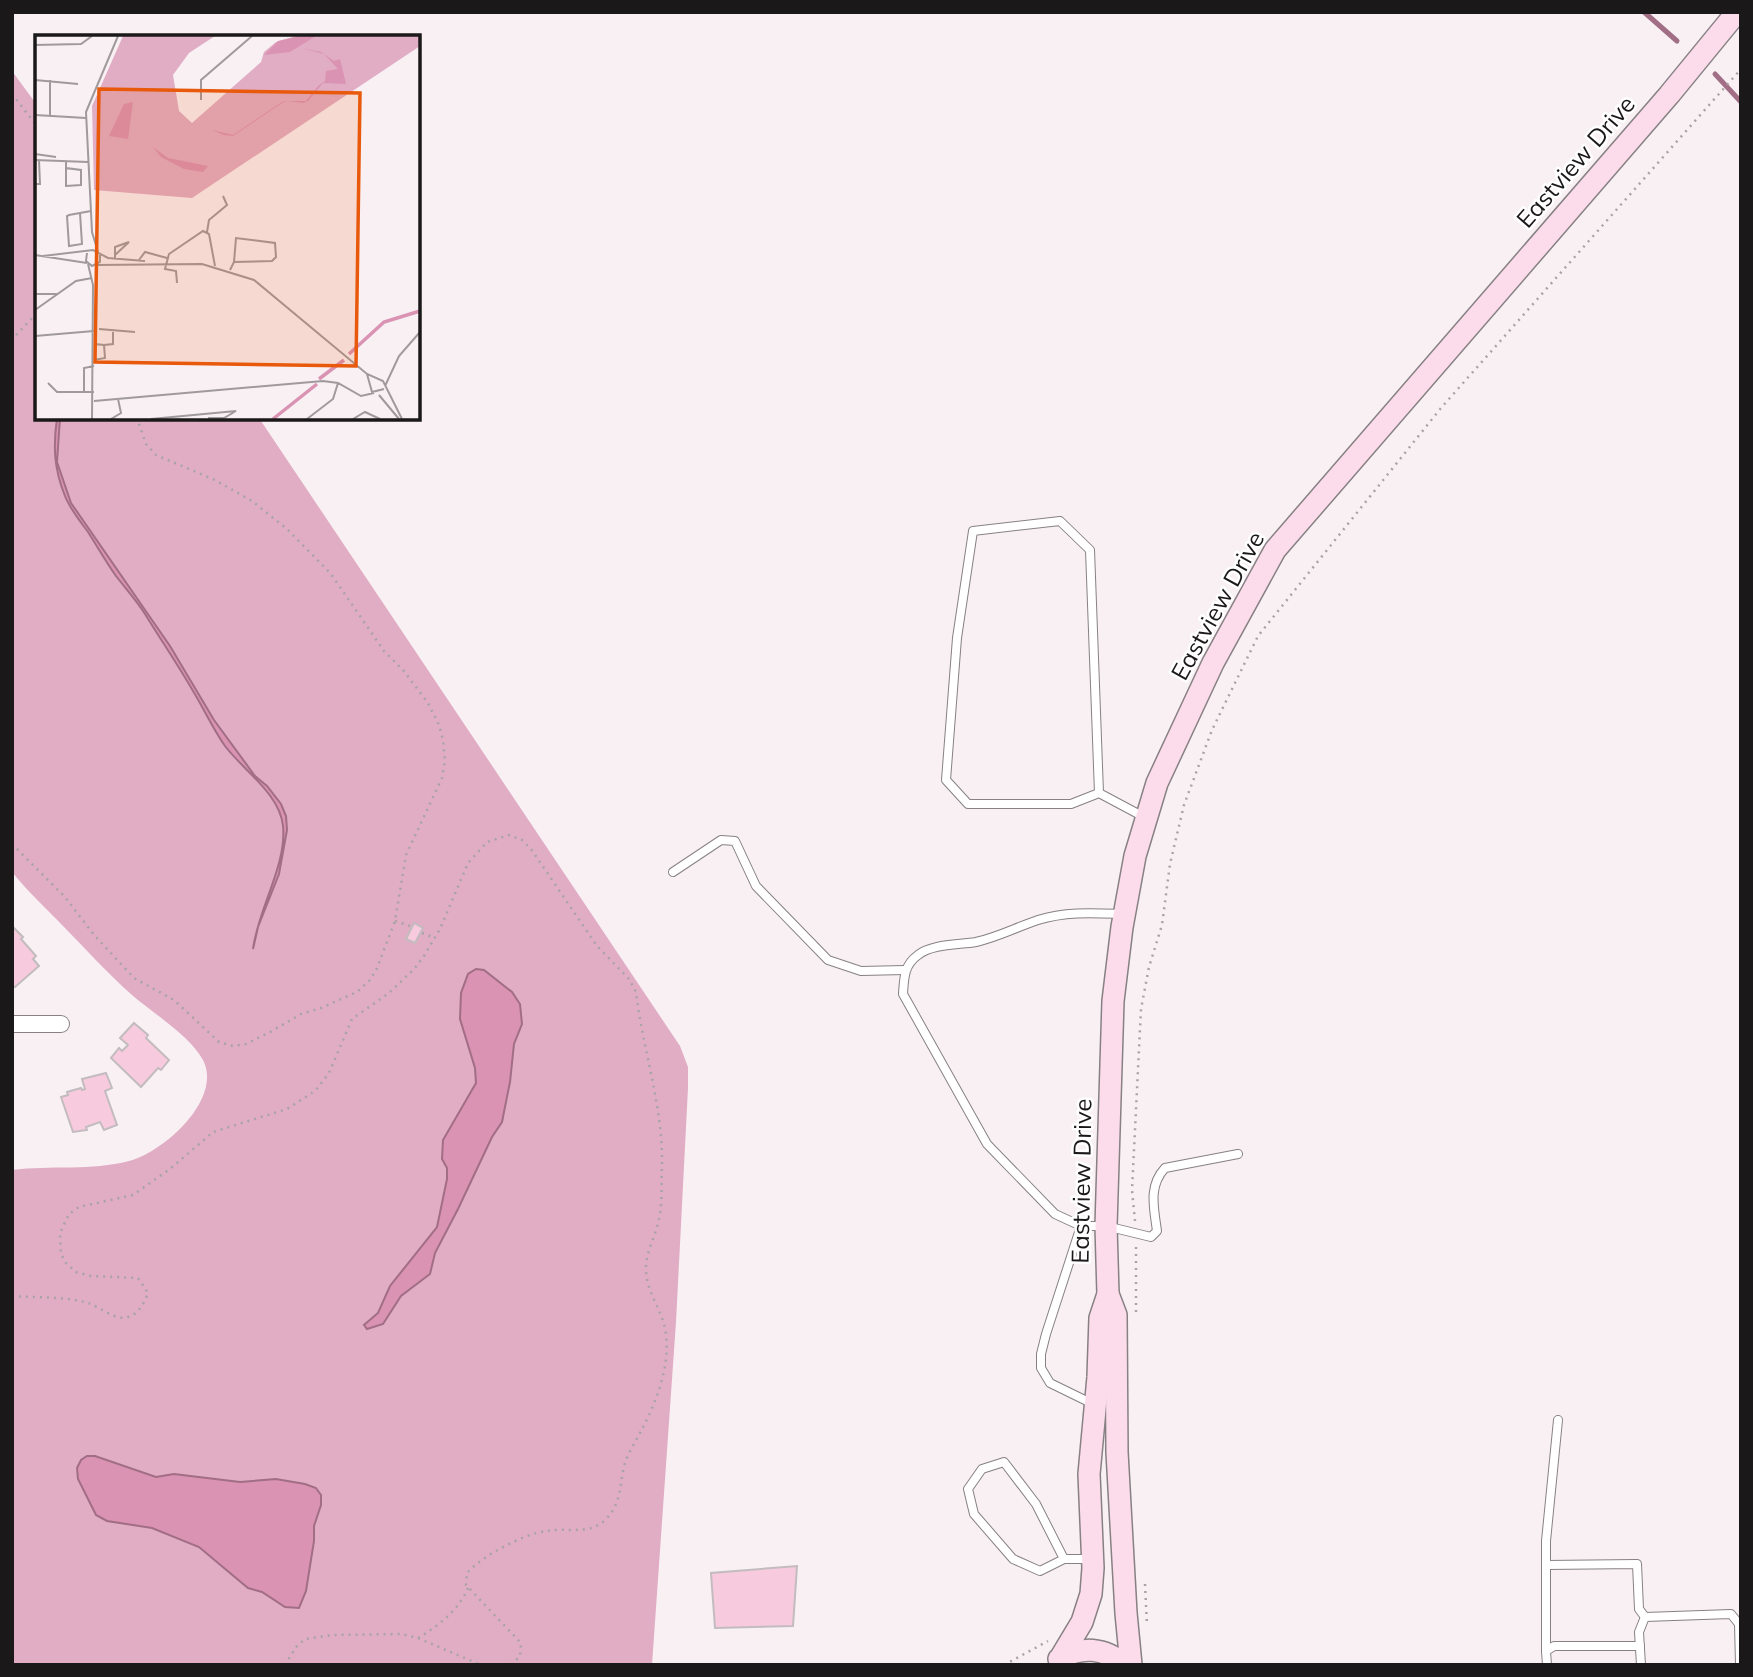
<svg xmlns="http://www.w3.org/2000/svg" width="1753" height="1677" font-family="Mulish,sans-serif">
  <style>
    .green { fill: #e1adc4 }
    .water { fill: #da93b3; stroke: #a16e85; stroke-width: 2 }
    .lines { fill: none; stroke-linecap: round; stroke-linejoin: round }
    .stream { stroke: #a16e85; stroke-width: 5 }
    .building { fill: #f7cadd; stroke: #c3bcbf; stroke-width: 2 }
    .lane-casing { stroke: #878183; stroke-width: 10 }
    .street-casing { stroke: #878183; stroke-width: 18 }
    .secondary-casing { stroke: #878183; stroke-width: 24 }
    .path { stroke: #a9a3a5; stroke-width: 2.5; stroke-dasharray: 2 5; stroke-linecap: butt }
    .lane { stroke: #fff; stroke-width: 8 }
    .street { stroke: #fff; stroke-width: 16 }
    .secondary { stroke: #fcdceb; stroke-width: 21 }
    .labels { text-anchor: middle; stroke-width: 5; stroke-linejoin: round; paint-order: stroke }
    .street-label { font-size: 24px; fill: #1b1819; stroke: #fff }
    .inset-river { fill: none; stroke: #da93b3; stroke-width: 3.5 }
    .inset-road { fill: none; stroke: #a09a9c; stroke-width: 2 }
    .view { fill: #e8590c; fill-opacity: 0.15; stroke: #e8590c; stroke-width: 3.5 }
    .inset-edge { fill: none; stroke: #1b1819; stroke-width: 3.5 }
  </style>
  <rect width="100%" height="100%" fill="#f8f0f3"/>
  <!-- green -->
  <path class="green" d="M 12,71 L 37,105 L 37,418 L 259,418 L 680,1046 L 688,1067 L 688,1088 L 676,1322 L 652,1665 L 12,1665 L 12,1170 C 51,1165 91,1171 129,1161 C 164,1152 223,1099 203,1060 C 190,1036 153,1013 132,995 C 108,974 86,949 64,927 C 47,909 28,892 12,872 Z"/>
  <!-- water -->
  <g class="water">
    <path d="M 57,418 L 60,418 L 57,462 L 71,503 L 170,646 L 214,720 L 255,776 L 267,786 L 281,804 L 286,816 L 287,830 L 279,874 L 258,927 L 253,949 C 258,909 287,865 283,826 C 280,794 243,770 225,746 C 213,729 204,709 193,691 C 178,665 161,640 145,614 C 137,601 126,589 116,576 C 106,562 97,546 88,532 C 80,521 70,509 65,496 C 54,469 53,447 57,418 Z"/>
    <path d="M 476,969 L 484,970 L 512,992 L 520,1004 L 522,1024 L 514,1044 L 510,1082 L 502,1122 L 492,1137 L 458,1209 L 435,1253 L 430,1274 L 401,1296 L 383,1324 L 367,1329 L 364,1325 L 378,1313 L 390,1286 L 437,1227 L 447,1179 L 447,1168 L 442,1159 L 443,1140 L 476,1083 L 475,1068 L 460,1019 L 461,993 L 468,974 Z"/>
    <path d="M 87,1456 L 95,1456 L 156,1477 L 174,1474 L 240,1482 L 276,1479 L 305,1484 L 316,1488 L 321,1495 L 321,1505 L 314,1526 L 314,1541 L 306,1591 L 299,1608 L 285,1607 L 262,1592 L 248,1588 L 199,1547 L 152,1528 L 107,1521 L 96,1515 L 78,1479 L 77,1468 L 81,1460 Z"/>
  </g>
  <g class="lines">
    <!-- stream -->
    <g class="stream">
      <path d="M 1644,12 L 1677,41"/>
      <path d="M 1715,74 L 1741,102"/>
    </g>
  </g>
  <!-- building -->
  <g class="building">
    <path d="M 414,923 L 423,928 L 415,943 L 406,939 Z"/>
    <path d="M 12,926 L 23,937 L 21,939 L 36,956 L 33,959 L 39,966 L 15,987 L 12,985 Z"/>
    <path d="M 134,1023 L 148,1035 L 146,1038 L 169,1060 L 161,1070 L 158,1068 L 141,1087 L 111,1058 L 119,1048 L 122,1051 L 128,1045 L 120,1038 Z"/>
    <path d="M 106,1073 L 112,1088 L 105,1091 L 117,1125 L 104,1130 L 100,1122 L 86,1127 L 87,1130 L 73,1132 L 61,1097 L 68,1095 L 67,1092 L 81,1088 L 82,1090 L 85,1089 L 82,1079 Z"/>
    <path d="M 797,1566 L 793,1626 L 715,1628 L 711,1573 Z"/>
  </g>
  <g class="lines">
    <defs>
      <g id="lane">
        <path d="M 1099,793 L 1071,804 L 968,804 L 946,780 L 957,638 L 973,531 L 1060,521 L 1090,550 L 1099,793 L 1144,817"/>
        <path d="M 673,872 L 721,840 L 735,841 L 756,886 L 828,960 L 861,971 L 905,970"/>
        <path d="M 1124,914 C 1095,913 1066,911 1038,920 C 1017,927 998,937 976,942 C 958,945 932,944 918,955 C 904,965 904,978 903,994 L 987,1144 L 1055,1214 L 1081,1226 L 1106,1226 L 1151,1237 L 1157,1231 C 1154,1208 1148,1186 1165,1168 L 1238,1154"/>
        <path d="M 1081,1226 L 1046,1334 L 1041,1354 L 1041,1368 L 1050,1383 L 1093,1404"/>
        <path d="M 1064,1559 L 1036,1504 L 1004,1462 L 982,1469 L 968,1489 L 974,1514 L 1013,1559 L 1040,1571 L 1064,1559 L 1090,1559"/>
        <path d="M 1546,1565 L 1637,1564 L 1639,1609 L 1645,1617"/>
        <path d="M 1546,1651 L 1546,1541 L 1558,1420"/>
        <path d="M 1547,1665 L 1546,1651 L 1554,1646 L 1640,1646"/>
        <path d="M 1641,1665 L 1639,1632 L 1645,1617 L 1731,1614 L 1739,1624 L 1740,1665"/>
      </g>
      <path id="street" d="M 12,1024 L 61,1024"/>
      <g id="secondary">
        <path d="M 1108,1294 L 1116,1315 L 1117,1452 L 1126,1613 L 1131,1665"/>
        <path d="M 1061,1657 L 1082,1622 L 1091,1594 L 1093,1568 L 1089,1474 L 1098,1377 L 1100,1318 L 1108,1294 L 1106,1226 L 1113,1001 L 1122,927 L 1135,856 L 1157,783 L 1213,663 L 1275,550 L 1669,95 L 1737,12"/>
        <path d="M 1059,1659 C 1081,1646 1105,1647 1124,1665"/>
      </g>
    </defs>
    <!-- lane casing -->
    <use href="#lane" class="lane-casing"/>
    <!-- street casing -->
    <use href="#street" class="street-casing"/>
    <!-- secondary casing -->
    <use href="#secondary" class="secondary-casing"/>
    <!-- path -->
    <g class="path">
      <path d="M 12,94 L 37,126"/>
      <path d="M 16,335 L 37,313"/>
      <path d="M 12,844 L 64,896 L 95,936 L 134,978 L 174,1000 L 219,1042 L 233,1046 L 246,1044 L 270,1032 L 301,1014 L 321,1008 L 357,992 L 370,980 L 377,968 L 395,921 L 406,855 L 442,778 L 445,761 L 443,740 L 439,725 L 428,703 L 403,670 L 384,651 L 331,574 L 287,529 L 252,501 L 215,480 L 156,455 L 146,444 L 137,418"/>
      <path d="M 395,921 L 410,926"/>
      <path d="M 422,933 L 435,938"/>
      <path d="M 1135,1221 L 1132,1190 L 1141,1009 L 1149,967 L 1162,925 L 1170,864 L 1184,805 L 1212,730 L 1258,636 L 1441,408 L 1741,69"/>
      <path d="M 12,1296 C 37,1298 64,1296 88,1303 C 100,1307 116,1321 128,1317 C 139,1314 144,1303 148,1293 L 138,1278 L 91,1276 L 76,1272 L 66,1263 L 61,1254 L 60,1233 L 69,1214 L 79,1207 L 133,1195 L 170,1169 L 213,1132 L 287,1109 L 315,1091 L 329,1073 L 352,1019 L 389,993 L 414,969 L 424,956 L 440,929 L 468,863 L 487,842 L 509,835 L 522,840 L 531,849 L 597,946 L 629,979 L 636,992 C 643,1051 663,1106 662,1165 C 661,1184 663,1205 658,1223 C 654,1240 646,1252 646,1269 C 646,1293 664,1312 666,1335 C 670,1367 656,1403 641,1431 C 636,1441 630,1450 626,1460 C 619,1480 623,1502 606,1519 C 590,1536 566,1527 546,1531 C 523,1534 482,1556 467,1573 L 466,1585 L 521,1643 L 520,1656 L 511,1665"/>
      <path d="M 1136,1312 L 1136,1245"/>
      <path d="M 1145,1584 L 1147,1626"/>
      <path d="M 418,1638 C 438,1626 459,1610 468,1588"/>
      <path d="M 285,1665 L 296,1647 L 305,1639 L 333,1635 L 401,1634 L 418,1638 L 481,1665"/>
      <path d="M 1004,1665 L 1048,1641"/>
    </g>
    <!-- lane -->
    <use href="#lane" class="lane"/>
    <!-- street -->
    <use href="#street" class="street"/>
    <!-- secondary -->
    <use href="#secondary" class="secondary"/>
  </g>
  <g class="labels">
    <!-- street labels -->
    <g class="street-label">
      <text transform="translate(1576 162) rotate(-49)" y="8">Eastview Drive</text>
      <text transform="translate(1218 606) rotate(-61)" y="8">Eastview Drive</text>
      <text transform="translate(1082 1181) rotate(-89)" y="8">Eastview Drive</text>
    </g>
  </g>
  <!-- overview -->
  <g transform="translate(35 35)">
    <rect width="385" height="385" fill="#f8f0f3"/>
    <path d="M 88,1 L 180,1 L 154,18 L 138,40 L 144,76 L 157,88 L 226,27 L 229,17 L 241,7 L 261,1 L 385,1 L 385,11 L 157,163 L 59,155 L 57,71 Z" fill="#e1adc4"/>
    <path d="M 265,1 L 281,1 L 255,17 L 229,20 L 243,6 ZM 266,13 L 286,17 L 299,26 L 305,24 L 311,49 L 288,48 L 273,66 L 268,68 L 253,66 L 247,68 L 198,101 L 189,100 L 177,95 L 198,100 L 247,67 L 253,66 L 271,66 L 283,51 L 290,46 L 291,36 L 303,34 L 289,19 ZM 98,67 L 93,104 L 74,101 L 89,69 ZM 118,112 L 133,123 L 173,131 L 168,137 L 149,134 L 126,122 Z" fill="#da93b3"/>
    <path class="inset-river" d="M 314,319 L 349,287 L 385,276M 284,344 L 309,325M 238,384 L 282,349"/>
    <path class="inset-road" d="M 0,10 L 46,9 L 57,1M 0,45 L 43,49M 166,65 L 166,45 L 217,1M 0,80 L 51,83M 15,82 L 15,45M 0,119 L 21,122M 0,125 L 53,127M 31,133 L 31,151 L 46,150 L 46,135 L 31,133 L 31,126M 0,149 L 5,149 L 4,125M 45,178 L 47,209 L 34,211 L 32,181 L 34,180 L 56,176M 172,197 L 174,185 L 192,170 L 188,161M 63,217 L 57,197 L 51,77 L 83,1M 52,218 L 51,226 L 57,231 L 65,227 L 65,220M 0,220 L 52,228M 8,221 L 58,215 L 73,223 L 110,226M 80,224 L 80,212 L 94,207 L 80,220M 104,225 L 110,217 L 132,223M 53,229 L 58,250 L 57,384M 62,230 L 167,229 L 219,245 L 332,339 L 348,346 L 367,384M 195,235 L 199,227 L 237,226 L 241,222 L 240,208 L 201,203 L 199,227M 142,248 L 141,236 L 130,234 L 134,219 L 168,196 L 174,199 L 180,231M 0,259 L 23,259M 0,275 L 41,246 L 57,243M 64,294 L 100,297M 0,301 L 59,296M 59,309 L 69,310 L 70,323 L 59,325M 69,310 L 78,309 L 78,295M 59,331 L 49,333 L 49,357 L 59,357M 332,339 L 337,357 L 349,354M 13,348 L 22,357 L 49,357M 350,351 L 364,321 L 385,297M 344,360 L 364,384M 59,366 L 288,346 L 303,348 L 326,361 L 339,358M 76,384 L 86,378 L 83,364M 116,384 L 201,376 L 189,383 L 173,383M 272,384 L 298,364 L 303,348M 318,384 L 330,377 L 345,384"/>
    <path class="view" d="M 64,54 L 325,58 L 321,331 L 60,327 Z"/>
    <rect width="385" height="385" class="inset-edge"/>
  </g>
  <!-- border -->
  <rect width="1753" height="1677" fill="none" stroke="#1b1819" stroke-width="28"/>
</svg>
